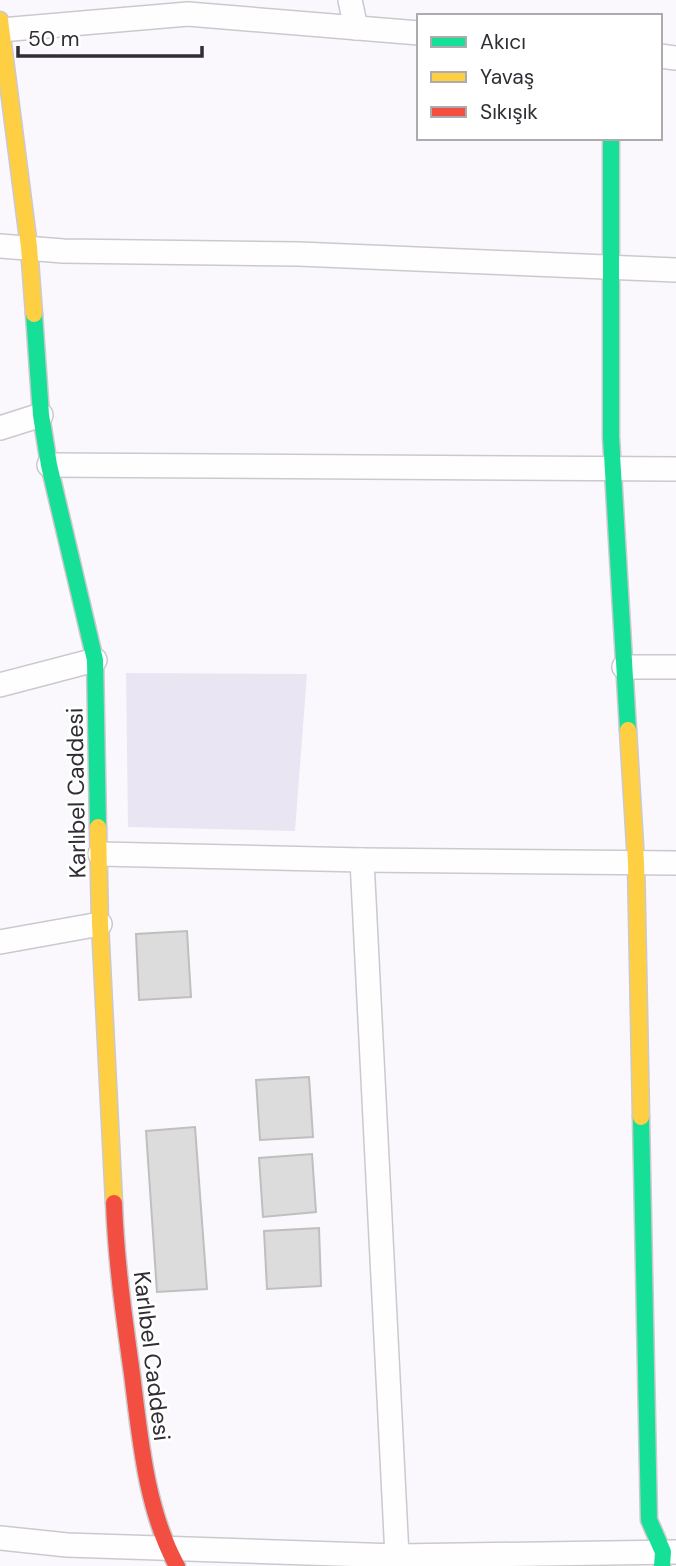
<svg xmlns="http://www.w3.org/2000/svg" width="676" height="1566" font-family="'DM Sans',sans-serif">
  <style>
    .green { fill: #eae5f2 }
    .building { fill: #dbdcdb; stroke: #bfbfbe; stroke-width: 2 }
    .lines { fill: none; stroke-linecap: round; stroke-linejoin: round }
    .street-casing { stroke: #cbc9cd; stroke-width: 26 }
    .fast-casing { stroke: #cbc9cd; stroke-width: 19 }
    .slow-casing { stroke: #cbc9cd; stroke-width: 19 }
    .jam-casing { stroke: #cbc9cd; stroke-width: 19 }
    .street { stroke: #fefeff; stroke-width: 23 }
    .fast { stroke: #16e098; stroke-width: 16 }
    .slow { stroke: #ffcf43; stroke-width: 16 }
    .jam { stroke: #f24e42; stroke-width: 16 }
    .labels { text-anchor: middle; stroke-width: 5; stroke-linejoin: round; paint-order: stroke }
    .street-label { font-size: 23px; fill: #302e34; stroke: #fff }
  </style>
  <rect width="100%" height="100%" fill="#faf8fc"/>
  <!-- green -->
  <path class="green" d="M 126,673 L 307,674 L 295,831 L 128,827 Z"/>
  <!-- building -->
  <g class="building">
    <path d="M 187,931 L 191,997 L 139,1000 L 136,934 Z"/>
    <path d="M 309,1077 L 313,1137 L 260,1140 L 256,1080 Z"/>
    <path d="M 195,1127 L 207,1289 L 157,1292 L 146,1131 Z"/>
    <path d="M 312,1154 L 316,1212 L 263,1217 L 259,1158 Z"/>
    <path d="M 319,1228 L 321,1286 L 267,1289 L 264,1231 Z"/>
  </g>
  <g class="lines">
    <defs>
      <g id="street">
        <path d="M 350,0 L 356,28"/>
        <path d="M 0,30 L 188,14 L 419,33"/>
        <path d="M 660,56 L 676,58"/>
        <path d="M 0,246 L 63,251 L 299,254 L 676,270"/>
        <path d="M 0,428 L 41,415"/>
        <path d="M 49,465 L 676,469"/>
        <path d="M 624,667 L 676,667"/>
        <path d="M 0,685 L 95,660"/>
        <path d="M 100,854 L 362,860 L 676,863"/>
        <path d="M 362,860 L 397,1556"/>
        <path d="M 0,942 L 100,924"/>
        <path d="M 0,1538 L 67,1545 L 397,1556 L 675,1552"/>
      </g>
      <g id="fast">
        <path d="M 611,138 L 611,437 L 628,730"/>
        <path d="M 34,314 L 41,415 L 49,465 L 95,660 L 98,827"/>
        <path d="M 641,1117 L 649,1520 L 663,1552 L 662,1566"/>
      </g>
      <g id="slow">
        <path d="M 0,20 L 29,247 L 34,314"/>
        <path d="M 628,730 L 636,862 L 641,1117"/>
        <path d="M 98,827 L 100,924 L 114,1203"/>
      </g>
      <path id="jam" d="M 114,1203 C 116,1260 124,1317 132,1374 C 140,1437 146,1510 177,1566"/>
    </defs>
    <!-- street casing -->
    <use href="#street" class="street-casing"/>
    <!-- fast casing -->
    <use href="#fast" class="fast-casing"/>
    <!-- slow casing -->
    <use href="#slow" class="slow-casing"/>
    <!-- jam casing -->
    <use href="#jam" class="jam-casing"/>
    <!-- street -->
    <use href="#street" class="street"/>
    <!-- fast -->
    <use href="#fast" class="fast"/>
    <!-- slow -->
    <use href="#slow" class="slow"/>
    <!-- jam -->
    <use href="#jam" class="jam"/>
  </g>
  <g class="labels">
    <!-- street labels -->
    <g class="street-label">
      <text transform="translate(76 793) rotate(-91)" y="8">Karlıbel Caddesi</text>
      <text transform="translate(152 1356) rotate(83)" y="8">Karlıbel Caddesi</text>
    </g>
  </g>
  <!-- legend -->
  <rect x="417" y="14" width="245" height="126" fill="#ffffff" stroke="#acabae" stroke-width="2"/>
  <rect x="431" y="37" width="35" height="10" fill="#16e098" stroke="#acabae" stroke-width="2"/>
  <text x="480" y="49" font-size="21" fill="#302e34">Akıcı</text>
  <rect x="431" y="72" width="35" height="10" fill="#ffcf43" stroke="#acabae" stroke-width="2"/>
  <text x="480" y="84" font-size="21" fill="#302e34">Yavaş</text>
  <rect x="431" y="107" width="35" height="10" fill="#f24e42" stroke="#acabae" stroke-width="2"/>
  <text x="480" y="119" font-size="21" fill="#302e34">Sıkışık</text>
  <!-- scale -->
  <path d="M18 46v10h184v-10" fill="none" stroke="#302e34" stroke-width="3.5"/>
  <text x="28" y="46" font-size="21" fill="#302e34" stroke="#ffffff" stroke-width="5" paint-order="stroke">50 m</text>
</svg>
